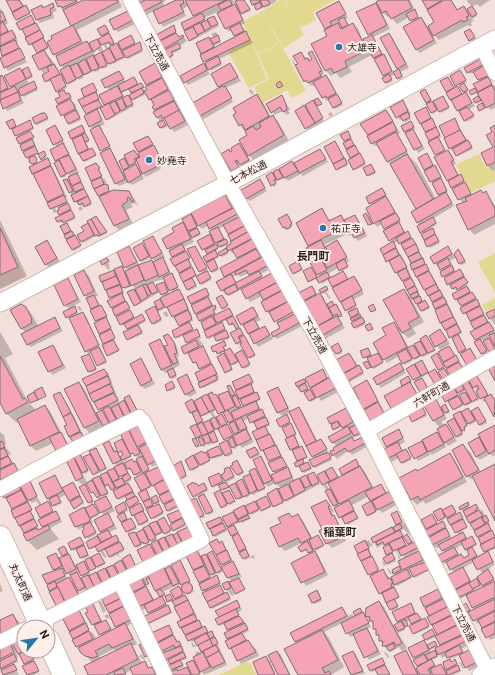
<svg xmlns="http://www.w3.org/2000/svg" width="495" height="675" font-family="Roboto,'Noto Sans JP',sans-serif">
  <style>
    .built { fill: #eed2ca }
    .green { fill: #e2d88f }
    .shadow { fill: #0003; fill-rule: evenodd }
    .building { fill: #f4a4b5; stroke: #806e71 }
    .lines { fill: none; stroke-linecap: round; stroke-linejoin: round }
    .minor-casing { stroke: #cbb8b2; stroke-width: 16 }
    .tertiary-casing { stroke: #cbb8b2; stroke-width: 19 }
    .primary-casing { stroke: #cbb8b2; stroke-width: 24 }
    .minor { stroke: #fff; stroke-width: 14 }
    .tertiary { stroke: #fff; stroke-width: 17 }
    .primary { stroke: #fff; stroke-width: 22 }
    .poi-dot { fill: #247aaa; stroke: #ffefea; stroke-width: 1.5 }
    .labels { text-anchor: middle; stroke-width: 4; stroke-linejoin: round; paint-order: stroke }
    .poi-label { font-size: 10px; fill: #261f1d; stroke: #ffefea; text-anchor: start }
    .street-label { font-size: 10px; fill: #261f1d; stroke: #ffefea }
    .neighbourhood-label { font-size: 11px; font-weight: bold; fill: #261f1d; stroke: #ffefea }
  </style>
  <rect width="100%" height="100%" fill="#f4e0da"/>
  <!-- built -->
  <path class="built" d="M 0,226 L 25,277 L 0,290 Z"/>
  <!-- green -->
  <g class="green">
    <path d="M 280,0 L 284,0 L 293,14 L 285,0 L 336,0 L 313,12 L 316,20 L 301,28 L 299,25 L 304,35 L 284,48 L 262,11 Z"/>
    <path d="M 262,11 L 279,42 L 258,54 L 242,22 Z"/>
    <path d="M 251,40 L 267,79 L 249,88 L 228,52 Z"/>
    <path d="M 280,42 L 306,91 L 292,98 L 287,90 L 263,103 L 254,87 L 269,79 L 258,55 Z"/>
    <path d="M 479,154 L 487,169 L 491,166 L 493,171 L 495,171 L 495,181 L 470,193 L 456,165 Z"/>
    <path d="M 495,253 L 495,293 L 478,262 Z"/>
    <path d="M 495,298 L 495,308 L 486,312 L 482,305 Z"/>
    <path d="M 246,662 L 251,664 L 256,675 L 219,675 Z"/>
  </g>
  <!-- shadow -->
  <g class="shadow">
    <path d="M 7,0 L 20,0 L 30,14 L 18,21 Z"/>
    <path d="M 56,0 L 77,0 L 79,3 L 85,0 L 119,0 L 122,7 L 77,30 L 84,44 L 87,42 L 92,47 L 97,40 L 105,53 L 107,50 L 102,44 L 103,37 L 101,35 L 105,26 L 115,46 L 118,46 L 125,58 L 110,65 L 102,51 L 100,52 L 97,49 L 95,52 L 92,49 L 95,55 L 92,56 L 97,61 L 102,55 L 108,67 L 102,69 L 98,64 L 100,70 L 95,72 L 90,67 L 92,72 L 86,75 L 78,62 L 77,63 L 84,77 L 79,80 L 71,66 L 69,67 L 76,81 L 69,84 L 64,69 L 54,54 L 73,26 ZM 110,43 L 113,47 L 109,49 L 106,45 ZM 87,58 L 90,65 L 84,60 Z"/>
    <path d="M 137,0 L 166,0 L 163,3 L 165,7 L 178,0 L 183,0 L 188,5 L 186,0 L 233,0 L 235,3 L 243,0 L 251,11 L 243,14 L 239,11 L 245,23 L 241,25 L 253,43 L 219,59 L 222,65 L 211,71 L 197,44 L 209,38 L 211,40 L 214,38 L 211,34 L 216,32 L 221,42 L 214,46 L 215,48 L 236,37 L 232,30 L 229,32 L 225,28 L 217,12 L 204,18 L 206,21 L 214,17 L 219,26 L 191,41 L 184,29 L 195,17 L 188,6 L 183,9 L 186,16 L 163,27 L 154,11 L 146,15 ZM 237,2 L 241,11 L 233,4 Z"/>
    <path d="M 251,0 L 276,0 L 277,1 L 265,8 L 260,3 L 263,8 L 258,10 Z"/>
    <path d="M 380,0 L 410,0 L 419,19 L 421,18 L 424,21 L 428,27 L 435,23 L 424,0 L 451,0 L 458,10 L 464,7 L 471,14 L 474,9 L 477,16 L 472,19 L 474,21 L 471,22 L 472,25 L 469,27 L 468,25 L 439,40 L 431,33 L 437,43 L 420,53 L 417,50 L 413,23 L 409,17 L 397,24 L 390,16 L 388,17 L 381,11 L 390,29 L 373,37 L 394,73 L 400,70 L 389,34 L 392,37 L 409,68 L 400,72 L 403,77 L 399,80 L 395,74 L 390,77 L 393,81 L 387,84 L 383,78 L 385,77 L 372,55 L 349,67 L 352,72 L 340,78 L 336,73 L 331,76 L 326,71 L 328,36 L 325,28 L 339,2 L 348,18 L 345,19 L 349,26 L 353,24 L 358,29 L 363,40 L 371,37 L 369,34 L 375,4 L 380,9 ZM 340,22 L 345,31 L 344,31 L 337,24 Z"/>
    <path d="M 466,0 L 490,0 L 480,7 L 477,4 L 472,7 Z"/>
    <path d="M 53,5 L 57,10 L 53,13 L 54,18 L 40,23 L 37,20 L 41,6 L 44,9 Z"/>
    <path d="M 0,8 L 8,23 L 5,25 L 9,32 L 11,31 L 15,34 L 18,42 L 16,43 L 27,62 L 8,71 L 5,67 L 4,57 L 0,50 Z"/>
    <path d="M 128,12 L 135,24 L 118,32 L 115,29 Z"/>
    <path d="M 32,18 L 48,49 L 44,51 L 55,64 L 67,88 L 63,90 L 66,95 L 70,95 L 72,99 L 70,100 L 75,104 L 81,120 L 70,125 L 57,106 L 60,105 L 58,103 L 62,97 L 59,92 L 57,91 L 52,80 L 48,82 L 46,81 L 50,72 L 49,70 L 44,73 L 40,70 L 34,57 L 39,54 L 33,45 L 29,45 L 24,30 L 21,29 Z"/>
    <path d="M 174,27 L 176,34 L 180,38 L 183,36 L 187,41 L 180,46 L 181,49 L 172,54 L 173,57 L 167,60 L 157,41 Z"/>
    <path d="M 470,30 L 476,39 L 471,42 L 470,40 Z"/>
    <path d="M 131,37 L 136,45 L 139,43 L 141,44 L 142,52 L 128,59 L 122,49 Z"/>
    <path d="M 312,52 L 324,74 L 322,76 L 323,78 L 326,76 L 329,79 L 343,105 L 335,109 L 329,99 L 327,101 L 323,97 L 316,84 L 312,86 L 305,81 L 299,64 L 301,53 L 310,62 L 313,60 Z"/>
    <path d="M 291,58 L 293,60 L 296,66 L 294,65 Z"/>
    <path d="M 485,63 L 493,75 L 488,78 L 492,86 L 495,85 L 495,108 L 490,110 L 479,91 L 480,82 L 474,72 L 470,74 L 466,68 Z"/>
    <path d="M 230,64 L 241,81 L 225,88 L 233,102 L 202,120 L 199,116 L 221,88 L 219,86 Z"/>
    <path d="M 155,65 L 188,125 L 174,132 L 169,126 L 162,129 L 161,128 L 156,111 L 154,107 L 156,106 L 150,99 L 148,86 L 140,73 ZM 164,119 L 168,125 L 167,125 L 162,120 Z"/>
    <path d="M 204,65 L 210,74 L 188,85 L 185,82 Z"/>
    <path d="M 28,68 L 33,77 L 27,80 L 29,84 L 35,84 L 38,90 L 24,97 L 18,88 L 16,89 L 24,103 L 7,111 L 0,101 L 0,77 L 5,80 L 10,90 L 12,89 L 11,87 L 20,69 L 22,71 Z"/>
    <path d="M 460,71 L 467,82 L 463,84 L 468,91 L 466,93 L 475,106 L 468,110 L 475,117 L 466,122 L 457,110 L 441,81 L 447,78 L 454,89 L 459,89 L 462,95 L 465,94 L 460,85 L 456,85 Z"/>
    <path d="M 119,72 L 126,82 L 134,78 L 138,85 L 142,85 L 145,95 L 134,100 L 130,89 L 122,93 L 124,98 L 128,96 L 129,97 L 134,106 L 108,120 L 101,108 L 96,110 L 105,124 L 99,127 L 124,174 L 125,173 L 121,161 L 133,151 L 140,158 L 142,157 L 134,143 L 148,137 L 165,165 L 160,168 L 161,169 L 146,177 L 141,172 L 144,179 L 132,185 L 128,182 L 119,186 L 116,183 L 103,153 L 91,130 L 93,129 L 90,126 L 88,115 L 80,101 L 86,98 L 82,90 L 94,86 L 102,108 L 106,106 L 100,96 L 110,91 L 102,80 ZM 119,86 L 122,92 L 117,87 ZM 137,160 L 142,172 L 135,165 L 137,164 L 135,161 ZM 126,162 L 127,162 L 132,167 L 130,168 Z"/>
    <path d="M 251,89 L 254,93 L 252,95 L 249,91 Z"/>
    <path d="M 421,92 L 426,92 L 437,111 L 433,114 L 432,112 Z"/>
    <path d="M 257,95 L 262,101 L 271,117 L 278,121 L 289,141 L 254,160 L 246,153 L 252,164 L 244,168 L 240,163 L 238,164 L 241,170 L 235,174 L 231,171 L 231,153 L 239,145 L 245,150 L 248,136 L 240,125 Z"/>
    <path d="M 281,96 L 290,109 L 288,111 L 290,113 L 287,115 L 283,111 L 275,115 L 272,112 Z"/>
    <path d="M 478,97 L 482,101 L 477,104 L 474,99 Z"/>
    <path d="M 444,98 L 449,109 L 441,113 L 434,101 Z"/>
    <path d="M 403,101 L 411,114 L 409,115 L 411,119 L 405,122 L 403,119 L 400,120 L 397,117 Z"/>
    <path d="M 313,102 L 324,122 L 309,131 L 296,111 Z"/>
    <path d="M 427,110 L 441,137 L 438,138 L 446,152 L 447,151 L 451,154 L 456,164 L 453,165 L 459,176 L 462,177 L 472,196 L 486,192 L 495,206 L 495,224 L 474,235 L 469,229 L 463,204 L 448,180 L 432,142 L 416,113 Z"/>
    <path d="M 386,111 L 400,133 L 397,135 L 409,155 L 408,155 L 417,164 L 436,199 L 441,196 L 424,169 L 427,154 L 441,178 L 440,179 L 447,192 L 445,193 L 454,206 L 434,218 L 437,224 L 431,228 L 440,243 L 430,248 L 418,222 L 418,210 L 378,145 L 375,146 L 372,143 L 362,124 Z"/>
    <path d="M 331,112 L 333,115 L 330,117 L 328,114 Z"/>
    <path d="M 46,115 L 48,120 L 37,125 L 33,118 Z"/>
    <path d="M 454,120 L 473,149 L 458,156 L 454,151 L 450,148 Z"/>
    <path d="M 14,122 L 17,128 L 31,123 L 34,129 L 30,131 L 34,139 L 32,140 L 39,154 L 34,156 L 38,164 L 49,161 L 67,197 L 65,198 L 75,219 L 66,223 L 81,247 L 74,251 L 64,234 L 66,224 L 64,221 L 59,223 L 56,218 L 61,216 L 59,207 L 55,208 L 57,212 L 54,213 L 33,173 L 34,166 L 27,158 L 18,138 L 11,128 Z"/>
    <path d="M 412,123 L 415,129 L 413,130 L 425,149 L 418,153 L 402,126 Z"/>
    <path d="M 55,126 L 58,130 L 65,144 L 64,144 L 79,173 L 77,174 L 92,205 L 86,207 L 84,204 L 81,206 L 78,202 L 76,203 L 70,192 L 65,181 L 71,177 L 64,170 L 66,176 L 63,178 L 61,176 L 56,160 L 57,147 L 54,144 Z"/>
    <path d="M 495,126 L 495,170 L 493,171 L 488,166 L 482,154 L 494,148 L 493,133 Z"/>
    <path d="M 83,128 L 89,142 L 86,143 L 90,150 L 93,150 L 96,156 L 85,162 L 72,138 Z"/>
    <path d="M 349,134 L 350,140 L 366,165 L 355,170 L 344,143 L 346,142 L 342,135 Z"/>
    <path d="M 335,142 L 348,165 L 338,170 L 333,163 Z"/>
    <path d="M 320,150 L 328,162 L 303,176 L 301,174 L 288,181 L 285,178 L 275,182 L 276,185 L 274,187 L 272,185 L 267,176 L 278,170 L 282,174 L 294,164 Z"/>
    <path d="M 44,152 L 47,157 L 43,161 L 39,154 Z"/>
    <path d="M 95,165 L 100,170 L 102,179 L 104,178 L 107,183 L 102,185 L 109,187 L 109,193 L 129,192 L 139,206 L 134,203 L 131,204 L 133,207 L 126,210 L 133,224 L 120,231 L 115,226 L 99,196 L 87,169 Z"/>
    <path d="M 371,165 L 376,173 L 370,176 L 368,175 Z"/>
    <path d="M 260,181 L 267,191 L 250,201 L 246,198 Z"/>
    <path d="M 383,191 L 398,216 L 401,222 L 398,223 L 413,241 L 450,308 L 462,333 L 458,335 L 467,351 L 470,350 L 473,353 L 480,365 L 462,354 L 453,338 L 450,337 L 441,323 L 434,303 L 417,276 L 403,244 L 398,241 L 394,244 L 404,260 L 423,302 L 425,301 L 430,308 L 423,312 L 422,310 L 391,261 L 387,261 L 381,249 L 392,243 L 387,230 L 382,224 L 377,227 L 374,223 L 367,208 L 372,205 L 367,198 Z"/>
    <path d="M 225,197 L 229,201 L 232,199 L 261,250 L 258,252 L 262,259 L 271,268 L 261,274 L 263,278 L 274,273 L 302,326 L 277,339 L 271,334 L 281,329 L 272,315 L 267,312 L 262,302 L 265,301 L 262,296 L 250,302 L 242,289 L 229,296 L 227,293 L 225,294 L 222,290 L 226,278 L 225,276 L 238,259 L 235,252 L 232,253 L 226,245 L 221,248 L 220,247 L 209,225 L 202,229 L 195,223 L 201,235 L 194,238 L 190,235 L 194,242 L 184,247 L 196,276 L 192,279 L 197,287 L 189,291 L 180,274 L 181,273 L 172,259 L 174,258 L 163,239 L 175,233 L 182,223 L 187,228 L 190,215 L 195,219 ZM 224,226 L 233,241 L 233,244 L 230,246 L 218,229 ZM 249,273 L 251,276 L 237,284 L 233,277 L 238,274 L 240,277 Z"/>
    <path d="M 81,206 L 83,209 L 80,211 L 78,208 Z"/>
    <path d="M 322,210 L 331,222 L 340,216 L 345,221 L 355,216 L 367,236 L 358,241 L 353,234 L 349,236 L 347,234 L 324,245 L 327,251 L 337,241 L 340,245 L 349,261 L 346,263 L 348,268 L 342,271 L 348,280 L 353,277 L 357,280 L 364,294 L 353,300 L 357,306 L 355,308 L 366,324 L 356,329 L 353,318 L 349,311 L 346,310 L 329,279 L 322,284 L 318,278 L 310,282 L 309,281 L 312,269 L 317,278 L 320,277 L 312,255 L 310,247 L 297,223 ZM 339,267 L 342,272 L 331,278 L 328,274 Z"/>
    <path d="M 288,216 L 293,225 L 288,230 L 284,228 L 279,219 Z"/>
    <path d="M 97,219 L 107,233 L 100,237 L 96,236 L 83,243 L 82,241 L 85,232 L 83,228 Z"/>
    <path d="M 0,220 L 27,276 L 0,289 Z"/>
    <path d="M 153,237 L 165,257 L 162,258 L 166,262 L 178,289 L 182,294 L 191,313 L 193,321 L 188,323 L 193,331 L 197,330 L 198,331 L 201,338 L 199,339 L 204,346 L 202,347 L 219,377 L 217,378 L 218,381 L 203,388 L 200,381 L 202,370 L 194,362 L 189,353 L 186,354 L 185,353 L 189,344 L 184,335 L 178,338 L 176,337 L 182,327 L 162,299 L 164,297 L 162,295 L 165,285 L 170,295 L 173,293 L 165,279 L 152,282 L 158,293 L 136,306 L 128,292 L 136,289 L 132,285 L 128,270 L 125,267 L 129,248 L 140,266 L 156,262 L 152,258 Z"/>
    <path d="M 211,237 L 218,250 L 216,251 L 219,257 L 214,260 L 219,270 L 213,273 L 204,257 L 209,254 L 206,250 L 203,250 Z"/>
    <path d="M 47,241 L 60,262 L 49,268 L 46,264 Z"/>
    <path d="M 142,244 L 150,258 L 142,262 L 140,260 Z"/>
    <path d="M 195,247 L 209,272 L 208,273 L 211,280 L 202,285 L 200,283 L 202,274 L 189,250 Z"/>
    <path d="M 448,248 L 454,255 L 458,253 L 458,250 L 460,251 L 466,263 L 461,265 L 457,257 L 449,261 L 456,272 L 460,270 L 463,273 L 468,284 L 466,286 L 478,302 L 488,324 L 495,331 L 495,345 L 490,337 L 488,338 L 495,350 L 491,353 L 483,340 L 481,341 L 488,353 L 483,355 L 482,354 L 476,342 L 476,330 L 468,314 L 464,314 L 461,309 L 463,307 L 459,300 L 456,299 L 460,291 L 458,288 L 454,290 L 448,284 L 441,272 L 442,271 L 431,258 Z"/>
    <path d="M 227,251 L 228,254 L 222,257 L 221,256 Z"/>
    <path d="M 108,260 L 110,269 L 108,270 L 102,262 Z"/>
    <path d="M 299,264 L 303,270 L 295,274 L 294,273 Z"/>
    <path d="M 123,269 L 130,287 L 125,289 L 120,284 L 124,294 L 121,294 L 135,319 L 143,317 L 146,321 L 138,326 L 143,334 L 129,340 L 129,330 L 125,324 L 122,326 L 121,324 L 108,301 L 112,299 L 100,276 L 113,271 L 118,276 Z"/>
    <path d="M 83,271 L 89,276 L 98,296 L 88,298 L 85,295 Z"/>
    <path d="M 68,280 L 81,302 L 73,306 L 79,315 L 83,313 L 86,316 L 107,363 L 99,366 L 92,353 L 89,355 L 86,351 L 70,318 L 66,317 L 70,310 L 65,305 Z"/>
    <path d="M 313,288 L 317,295 L 319,294 L 323,297 L 327,305 L 332,302 L 343,317 L 337,316 L 345,328 L 325,339 L 299,293 Z"/>
    <path d="M 327,289 L 329,291 L 326,292 L 331,298 L 329,299 L 325,293 L 323,294 L 320,291 Z"/>
    <path d="M 404,290 L 409,295 L 424,322 L 413,328 L 416,334 L 408,338 L 399,330 L 409,348 L 426,337 L 435,351 L 423,357 L 419,351 L 420,357 L 415,360 L 409,351 L 407,351 L 412,361 L 404,365 L 399,356 L 387,363 L 374,343 L 388,336 L 393,323 L 401,330 Z"/>
    <path d="M 207,291 L 210,297 L 208,298 L 217,310 L 214,311 L 216,315 L 230,310 L 255,356 L 250,359 L 241,343 L 238,345 L 242,350 L 240,349 L 237,343 L 239,330 L 235,324 L 231,326 L 227,320 L 221,323 L 230,338 L 224,341 L 227,346 L 224,348 L 226,352 L 230,349 L 234,356 L 242,352 L 250,366 L 245,369 L 238,358 L 238,363 L 234,365 L 225,351 L 222,353 L 233,370 L 227,373 L 221,356 L 218,352 L 214,352 L 224,342 L 222,340 L 219,342 L 215,336 L 209,339 L 207,337 L 207,331 L 200,321 L 189,297 Z"/>
    <path d="M 224,298 L 228,307 L 224,309 L 222,308 Z"/>
    <path d="M 161,302 L 164,309 L 158,312 L 162,321 L 154,325 L 146,311 L 157,306 Z"/>
    <path d="M 24,306 L 31,313 L 39,327 L 55,319 L 63,331 L 31,347 L 27,344 L 26,333 L 21,328 Z"/>
    <path d="M 80,306 L 82,310 L 80,311 L 77,307 Z"/>
    <path d="M 101,306 L 107,317 L 105,318 L 119,351 L 109,356 L 95,323 L 98,322 L 96,320 Z"/>
    <path d="M 253,308 L 261,320 L 256,322 L 260,330 L 265,327 L 273,339 L 258,347 L 238,316 Z"/>
    <path d="M 495,310 L 495,326 L 488,314 Z"/>
    <path d="M 166,311 L 169,316 L 166,317 L 163,313 Z"/>
    <path d="M 0,332 L 13,354 L 5,358 L 28,402 L 36,410 L 45,406 L 50,411 L 71,451 L 53,443 L 36,451 L 31,446 L 19,422 L 17,423 L 7,414 L 0,400 Z"/>
    <path d="M 443,334 L 450,344 L 440,350 L 430,336 Z"/>
    <path d="M 171,338 L 177,347 L 179,356 L 177,357 L 180,365 L 173,369 L 177,377 L 172,379 L 168,371 L 165,373 L 162,370 L 160,340 L 165,347 L 169,345 Z"/>
    <path d="M 52,346 L 66,368 L 52,375 L 39,353 Z"/>
    <path d="M 339,346 L 342,353 L 338,355 L 333,347 Z"/>
    <path d="M 449,347 L 462,366 L 467,375 L 447,367 L 439,352 Z"/>
    <path d="M 368,349 L 372,357 L 379,356 L 383,363 L 374,369 L 368,358 L 364,358 Z"/>
    <path d="M 349,354 L 364,374 L 348,383 L 342,374 Z"/>
    <path d="M 89,355 L 97,370 L 91,373 L 83,358 Z"/>
    <path d="M 141,360 L 155,384 L 145,389 L 142,386 Z"/>
    <path d="M 422,361 L 429,373 L 421,378 L 423,381 L 416,382 L 408,369 Z"/>
    <path d="M 399,364 L 406,373 L 381,388 L 378,384 Z"/>
    <path d="M 104,370 L 108,373 L 120,404 L 129,397 L 139,413 L 128,420 L 124,415 L 126,421 L 112,423 L 104,409 L 102,410 L 110,425 L 90,433 L 85,428 L 66,390 L 79,383 L 84,388 L 97,414 L 101,411 L 84,380 ZM 110,408 L 112,408 L 116,415 L 114,416 Z"/>
    <path d="M 322,370 L 338,392 L 321,401 L 306,379 Z"/>
    <path d="M 187,376 L 197,393 L 189,397 L 186,394 Z"/>
    <path d="M 249,376 L 254,383 L 250,385 L 260,400 L 256,402 L 263,412 L 270,426 L 266,427 L 269,436 L 273,439 L 295,481 L 299,480 L 303,484 L 306,476 L 309,480 L 314,473 L 320,484 L 286,502 L 281,497 L 284,503 L 275,507 L 274,506 L 277,490 L 282,494 L 281,488 L 275,483 L 268,487 L 262,481 L 261,458 L 271,476 L 276,474 L 257,439 L 259,430 L 255,422 L 253,424 L 249,418 L 243,421 L 254,442 L 242,448 L 234,437 L 231,438 L 237,448 L 234,449 L 229,439 L 224,439 L 219,429 L 217,430 L 212,426 L 218,442 L 208,445 L 203,436 L 200,437 L 206,446 L 204,447 L 192,428 L 199,425 L 191,412 L 192,401 L 194,402 L 207,395 L 215,411 L 213,412 L 216,418 L 221,415 L 214,396 L 218,397 L 225,412 L 228,411 L 226,410 L 228,392 L 233,397 L 228,387 L 231,387 L 236,396 L 238,395 L 236,389 ZM 241,399 L 245,407 L 242,408 L 239,401 ZM 199,410 L 203,416 L 210,413 L 214,419 L 214,426 L 209,421 L 203,423 L 197,412 ZM 232,412 L 237,421 L 239,427 L 234,422 L 230,413 ZM 224,413 L 236,435 L 233,436 L 221,414 ZM 220,422 L 224,431 L 224,432 L 217,424 ZM 237,427 L 242,432 L 240,433 ZM 289,483 L 291,488 L 287,484 Z"/>
    <path d="M 408,377 L 412,382 L 410,383 L 422,402 L 403,385 Z"/>
    <path d="M 477,377 L 489,396 L 491,395 L 495,399 L 495,417 L 486,401 L 484,402 L 482,400 L 488,396 L 487,394 L 478,391 L 474,387 Z"/>
    <path d="M 305,381 L 309,391 L 312,392 L 316,399 L 311,402 L 297,384 Z"/>
    <path d="M 367,381 L 370,385 L 387,418 L 366,413 L 362,409 L 361,400 Z"/>
    <path d="M 468,382 L 479,400 L 474,402 L 470,398 L 472,403 L 466,406 L 460,396 L 467,392 L 466,390 L 460,394 L 456,387 Z"/>
    <path d="M 173,384 L 175,389 L 170,391 L 168,390 Z"/>
    <path d="M 278,388 L 291,412 L 299,408 L 302,411 L 318,442 L 321,440 L 324,443 L 332,460 L 315,468 L 314,467 L 311,460 L 314,458 L 290,412 L 282,416 L 278,412 Z"/>
    <path d="M 453,389 L 463,406 L 455,410 L 450,402 L 446,401 Z"/>
    <path d="M 60,393 L 74,416 L 83,435 L 72,438 L 70,436 L 68,425 L 64,416 Z"/>
    <path d="M 435,400 L 441,408 L 445,406 L 450,413 L 447,414 L 443,410 L 447,419 L 441,422 L 449,428 L 457,441 L 448,446 L 443,440 L 446,447 L 432,455 L 429,451 L 430,455 L 418,461 L 410,448 L 437,433 L 442,438 L 440,428 L 434,421 L 426,406 Z"/>
    <path d="M 423,408 L 427,416 L 414,422 L 413,421 Z"/>
    <path d="M 478,408 L 487,423 L 481,426 L 477,421 L 470,425 L 462,412 L 470,412 Z"/>
    <path d="M 345,409 L 361,435 L 351,438 L 356,442 L 362,438 L 368,446 L 352,455 L 348,451 L 337,459 L 331,452 L 337,447 L 333,442 L 344,429 L 341,424 L 339,425 L 340,428 L 335,430 L 328,418 Z"/>
    <path d="M 461,414 L 468,426 L 464,428 L 466,431 L 464,432 L 460,428 L 463,435 L 458,438 L 448,422 Z"/>
    <path d="M 288,417 L 300,448 L 303,448 L 307,458 L 302,460 L 305,464 L 308,463 L 312,469 L 304,473 L 300,467 L 297,466 L 299,462 L 293,450 L 291,449 L 288,439 L 281,426 Z"/>
    <path d="M 138,427 L 160,463 L 152,467 L 144,456 L 142,457 L 150,472 L 160,467 L 181,506 L 169,512 L 168,511 L 161,496 L 146,473 L 143,472 L 139,458 L 128,450 L 131,457 L 123,462 L 124,464 L 132,460 L 140,466 L 142,473 L 136,476 L 131,469 L 129,470 L 124,465 L 131,480 L 127,483 L 149,522 L 141,526 L 136,516 L 133,515 L 126,497 L 119,500 L 109,485 L 105,487 L 108,494 L 105,496 L 115,511 L 108,514 L 117,529 L 109,532 L 112,538 L 117,537 L 124,551 L 118,554 L 120,557 L 116,555 L 111,558 L 106,550 L 103,551 L 107,557 L 105,558 L 96,547 L 91,549 L 87,542 L 102,534 L 95,521 L 104,516 L 96,502 L 100,500 L 95,493 L 92,492 L 91,481 L 96,486 L 99,477 L 104,482 L 101,476 L 114,469 L 118,474 L 117,467 L 104,445 L 109,443 L 121,457 L 125,456 L 123,452 L 119,452 L 122,440 L 126,445 L 129,431 ZM 122,474 L 124,478 L 116,482 ZM 98,492 L 104,498 L 102,499 Z"/>
    <path d="M 495,427 L 495,455 L 493,456 L 490,454 L 480,460 L 476,456 L 479,438 L 484,443 Z"/>
    <path d="M 399,430 L 405,442 L 399,445 L 404,452 L 407,452 L 411,460 L 403,464 L 399,458 L 391,462 L 388,459 L 389,448 L 387,446 Z"/>
    <path d="M 0,432 L 4,435 L 6,444 L 4,445 L 11,454 L 8,455 L 20,475 L 0,482 Z"/>
    <path d="M 228,443 L 233,454 L 227,457 L 226,455 Z"/>
    <path d="M 463,445 L 471,453 L 481,473 L 495,465 L 495,519 L 473,478 L 470,479 L 467,476 Z"/>
    <path d="M 218,447 L 223,456 L 212,459 L 208,452 Z"/>
    <path d="M 255,448 L 260,455 L 252,459 L 250,458 Z"/>
    <path d="M 96,449 L 107,469 L 95,475 L 85,457 Z"/>
    <path d="M 450,454 L 455,460 L 467,482 L 426,504 L 423,501 L 417,505 L 412,500 Z"/>
    <path d="M 80,455 L 89,471 L 85,474 L 81,471 L 86,480 L 86,483 L 83,484 L 99,515 L 91,519 L 93,523 L 91,524 L 97,534 L 88,539 L 84,527 L 79,530 L 76,526 L 84,508 L 89,514 L 92,506 L 81,488 L 84,486 L 77,480 L 73,458 L 78,463 Z"/>
    <path d="M 207,455 L 210,461 L 202,466 L 200,465 Z"/>
    <path d="M 194,458 L 199,467 L 193,471 L 191,469 Z"/>
    <path d="M 356,461 L 365,472 L 374,489 L 381,485 L 387,494 L 390,493 L 398,504 L 382,513 L 374,504 L 373,505 L 377,512 L 369,516 L 363,507 L 373,502 L 369,496 L 352,505 L 358,519 L 348,525 L 340,517 L 318,475 L 332,468 L 339,479 L 345,476 L 343,474 ZM 329,483 L 334,494 L 326,485 ZM 336,501 L 341,505 L 339,506 Z"/>
    <path d="M 238,463 L 244,473 L 239,476 L 231,467 Z"/>
    <path d="M 182,464 L 187,477 L 180,480 L 179,479 Z"/>
    <path d="M 230,469 L 235,478 L 227,482 L 222,475 Z"/>
    <path d="M 255,469 L 265,489 L 253,495 L 244,478 L 251,474 Z"/>
    <path d="M 220,475 L 229,488 L 223,491 L 219,485 L 214,487 L 213,486 Z"/>
    <path d="M 54,476 L 63,489 L 73,483 L 76,487 L 84,504 L 77,507 L 78,509 L 75,508 L 67,494 L 59,498 L 62,503 L 54,507 L 53,506 L 48,498 Z"/>
    <path d="M 145,476 L 151,487 L 146,490 L 154,507 L 158,506 L 155,503 L 157,498 L 160,503 L 158,504 L 164,514 L 154,519 L 140,493 L 142,492 L 136,479 Z"/>
    <path d="M 242,480 L 250,495 L 246,498 L 244,496 Z"/>
    <path d="M 28,481 L 42,505 L 49,503 L 54,513 L 59,516 L 62,522 L 50,528 L 59,539 L 37,550 L 28,541 L 25,535 L 26,534 L 12,511 L 15,509 L 3,493 L 18,485 L 23,490 ZM 26,497 L 32,503 L 36,501 L 40,506 L 41,517 L 42,519 L 39,520 L 44,528 L 39,531 L 30,512 L 32,511 Z"/>
    <path d="M 196,484 L 198,487 L 205,485 L 208,491 L 203,493 L 213,513 L 208,515 L 198,496 L 195,497 L 193,496 L 194,485 Z"/>
    <path d="M 235,484 L 243,498 L 239,500 L 231,486 Z"/>
    <path d="M 229,491 L 235,502 L 230,505 L 228,503 Z"/>
    <path d="M 221,493 L 228,506 L 223,508 L 222,507 Z"/>
    <path d="M 266,497 L 271,507 L 263,511 L 262,510 Z"/>
    <path d="M 197,501 L 205,517 L 200,519 L 198,517 Z"/>
    <path d="M 326,501 L 331,506 L 334,512 L 332,513 L 346,537 L 345,538 L 346,541 L 332,548 L 327,543 L 323,530 Z"/>
    <path d="M 255,502 L 259,511 L 252,515 L 247,510 L 250,519 L 242,523 L 238,520 L 239,523 L 233,525 L 250,557 L 253,555 L 255,558 L 253,559 L 251,557 L 245,560 L 224,518 Z"/>
    <path d="M 125,505 L 128,511 L 123,513 L 128,520 L 131,519 L 132,520 L 137,529 L 128,533 L 118,516 L 121,515 L 119,513 Z"/>
    <path d="M 469,505 L 470,508 L 476,505 L 480,509 L 476,511 L 477,513 L 481,511 L 480,509 L 482,510 L 489,523 L 487,524 L 495,538 L 495,549 L 487,552 L 495,564 L 487,570 L 495,582 L 495,638 L 490,640 L 480,622 L 477,624 L 470,612 L 466,612 L 467,606 L 470,612 L 475,610 L 467,595 L 460,599 L 455,589 L 454,573 L 447,562 L 443,564 L 438,556 L 445,553 L 440,546 L 436,548 L 433,545 L 425,531 L 428,530 L 423,520 L 433,517 L 437,525 L 441,523 L 435,513 L 452,506 L 457,515 L 461,515 L 467,528 L 462,531 L 468,539 L 473,539 L 477,545 L 471,548 L 478,557 L 486,553 L 476,531 L 460,507 ZM 445,515 L 459,535 L 452,539 L 441,521 L 446,518 ZM 463,544 L 468,550 L 471,556 L 464,558 L 459,556 L 455,549 ZM 474,562 L 483,574 L 483,585 L 485,587 L 473,593 L 472,592 L 481,586 L 478,581 L 472,582 L 463,568 Z"/>
    <path d="M 179,511 L 186,526 L 175,531 L 172,523 Z"/>
    <path d="M 289,514 L 293,518 L 298,516 L 303,521 L 313,539 L 319,538 L 324,546 L 316,551 L 312,545 L 310,546 L 314,553 L 318,555 L 328,575 L 306,586 L 293,563 L 310,554 L 307,550 L 303,552 L 302,551 L 304,545 L 302,543 L 285,551 L 280,546 L 282,523 Z"/>
    <path d="M 398,514 L 403,523 L 406,524 L 411,533 L 408,534 L 404,529 L 400,531 L 407,550 L 411,545 L 405,536 L 408,536 L 412,544 L 416,542 L 420,549 L 417,550 L 426,563 L 409,572 L 412,578 L 397,586 L 395,584 L 396,575 L 394,573 L 399,567 L 403,572 L 405,571 L 399,561 L 405,558 L 399,550 L 397,552 L 401,558 L 399,559 L 397,553 L 391,547 L 393,553 L 392,554 L 396,561 L 388,565 L 387,563 L 389,556 L 385,543 L 377,548 L 372,538 L 393,530 L 395,534 L 398,533 L 396,531 L 397,526 L 392,515 Z"/>
    <path d="M 164,518 L 171,532 L 166,535 L 164,532 L 155,537 L 157,541 L 163,538 L 171,550 L 160,561 L 145,543 L 137,548 L 136,547 L 135,533 L 138,537 L 144,532 L 148,544 L 155,550 L 153,543 L 144,528 L 149,526 L 151,529 L 150,525 Z"/>
    <path d="M 221,519 L 227,531 L 215,537 L 208,523 Z"/>
    <path d="M 82,540 L 89,556 L 83,559 L 77,549 L 73,551 L 72,549 Z"/>
    <path d="M 217,540 L 220,544 L 223,544 L 242,577 L 238,578 L 245,590 L 237,594 L 232,582 L 228,577 L 224,567 L 211,544 Z"/>
    <path d="M 369,540 L 373,546 L 369,547 L 372,558 L 380,571 L 383,570 L 394,583 L 395,587 L 393,588 L 399,598 L 395,600 L 398,608 L 392,611 L 384,596 L 379,593 L 355,546 Z"/>
    <path d="M 64,547 L 76,566 L 84,562 L 91,575 L 104,588 L 87,588 L 80,592 L 77,588 L 83,601 L 62,612 L 48,583 L 55,571 L 48,557 L 57,555 L 62,568 L 61,569 L 68,579 L 69,578 L 75,583 L 71,576 L 67,573 L 63,555 ZM 80,572 L 84,578 L 81,580 L 77,573 Z"/>
    <path d="M 196,550 L 202,557 L 206,555 L 207,556 L 216,574 L 212,576 L 208,568 L 206,569 L 211,579 L 218,578 L 221,584 L 214,587 L 215,589 L 220,587 L 231,600 L 212,609 L 187,554 Z"/>
    <path d="M 99,554 L 105,564 L 98,568 L 97,566 Z"/>
    <path d="M 208,554 L 213,554 L 222,572 L 219,574 L 217,573 Z"/>
    <path d="M 130,556 L 138,570 L 122,575 L 115,564 Z"/>
    <path d="M 382,559 L 383,561 L 386,566 L 383,565 Z"/>
    <path d="M 179,561 L 183,565 L 194,592 L 187,595 L 181,584 L 162,592 L 165,596 L 162,597 L 150,579 L 147,580 L 149,585 L 146,584 L 143,577 L 170,567 L 175,572 Z"/>
    <path d="M 113,566 L 121,580 L 106,587 L 98,572 Z"/>
    <path d="M 388,568 L 392,574 L 390,574 L 387,569 Z"/>
    <path d="M 430,570 L 415,578 L 415,577 Z"/>
    <path d="M 142,580 L 155,601 L 162,598 L 172,613 L 149,624 L 148,623 L 150,614 L 146,608 L 142,610 L 139,606 L 132,592 Z"/>
    <path d="M 0,584 L 3,591 L 0,592 Z"/>
    <path d="M 229,584 L 234,595 L 232,596 L 223,585 Z"/>
    <path d="M 179,587 L 191,605 L 197,616 L 196,617 L 202,628 L 206,629 L 208,633 L 213,633 L 227,665 L 204,675 L 201,671 L 195,653 L 198,651 L 201,654 L 204,653 L 195,640 L 192,642 L 196,647 L 192,647 L 192,643 L 179,622 L 183,620 L 177,607 L 173,601 L 170,602 L 168,601 L 171,596 L 174,602 L 177,600 L 175,598 Z"/>
    <path d="M 438,591 L 469,645 L 461,649 L 463,654 L 470,650 L 480,665 L 469,671 L 460,655 L 450,659 L 447,656 L 442,658 L 436,647 L 430,650 L 431,653 L 436,653 L 438,657 L 431,661 L 436,667 L 440,665 L 447,675 L 404,675 L 406,651 L 416,669 L 419,667 L 414,657 L 424,641 L 428,646 L 435,642 L 438,648 L 441,646 L 421,599 Z"/>
    <path d="M 117,592 L 135,622 L 127,626 L 137,644 L 132,646 L 143,664 L 145,663 L 149,669 L 151,668 L 157,675 L 138,675 L 132,670 L 125,673 L 126,675 L 89,675 L 95,662 L 91,661 L 77,647 L 70,631 L 86,622 L 90,633 L 92,632 L 97,639 L 102,636 L 87,613 L 89,612 L 91,604 L 103,622 L 106,621 L 112,631 L 118,628 L 103,599 ZM 114,649 L 116,651 L 101,659 L 100,656 Z"/>
    <path d="M 318,593 L 322,601 L 314,604 L 309,595 Z"/>
    <path d="M 101,601 L 106,611 L 103,613 L 98,602 Z"/>
    <path d="M 237,601 L 242,610 L 237,613 L 249,631 L 242,634 L 247,642 L 256,649 L 259,656 L 241,664 L 232,649 L 230,648 L 229,640 L 225,634 L 230,632 L 225,624 L 220,626 L 216,620 L 221,618 L 220,616 Z"/>
    <path d="M 379,602 L 384,607 L 394,626 L 399,623 L 397,621 L 410,604 L 421,621 L 426,621 L 429,628 L 415,634 L 410,620 L 407,622 L 409,627 L 407,627 L 404,623 L 402,624 L 405,630 L 398,633 L 407,648 L 402,651 L 399,647 L 391,652 L 383,645 L 374,628 L 374,624 L 366,616 Z"/>
    <path d="M 342,608 L 348,616 L 352,614 L 354,618 L 360,609 L 362,611 L 371,627 L 367,629 L 381,654 L 369,660 L 355,635 L 350,637 L 342,623 L 324,632 L 329,638 L 344,667 L 331,675 L 299,675 L 298,643 L 295,641 Z"/>
    <path d="M 78,610 L 85,621 L 69,629 Z"/>
    <path d="M 107,614 L 110,618 L 107,619 L 104,616 Z"/>
    <path d="M 13,615 L 24,627 L 24,651 L 30,652 L 39,672 L 34,675 L 28,675 L 24,667 L 27,665 L 15,650 L 18,657 L 16,659 L 18,662 L 13,664 L 19,675 L 4,675 L 0,666 L 0,621 Z"/>
    <path d="M 168,626 L 178,642 L 182,645 L 187,659 L 180,661 L 184,667 L 177,670 L 179,672 L 187,668 L 192,673 L 193,661 L 201,675 L 169,675 L 174,671 L 171,669 L 172,665 L 169,660 L 165,662 L 154,643 Z"/>
    <path d="M 433,632 L 436,637 L 427,641 L 426,640 Z"/>
    <path d="M 277,652 L 281,655 L 290,675 L 279,675 Z"/>
    <path d="M 353,652 L 356,655 L 365,674 L 353,675 L 343,656 Z"/>
    <path d="M 386,652 L 389,657 L 388,658 L 384,653 Z"/>
    <path d="M 142,654 L 145,659 L 144,660 L 139,656 Z"/>
    <path d="M 266,657 L 270,661 L 276,675 L 259,675 Z"/>
    <path d="M 450,660 L 451,662 L 455,661 L 456,662 L 461,671 L 454,675 L 447,674 L 445,663 Z"/>
    <path d="M 383,661 L 390,675 L 379,675 L 377,670 L 372,672 L 371,670 Z"/>
    <path d="M 461,662 L 464,668 L 463,669 L 459,663 Z"/>
  </g>
  <!-- building -->
  <g class="building">
    <path d="M 6,0 L 19,0 L 23,6 L 12,12 Z"/>
    <path d="M 55,0 L 76,0 L 77,1 L 62,8 L 61,6 L 58,7 Z"/>
    <path d="M 83,0 L 117,0 L 118,2 L 71,26 L 63,10 Z"/>
    <path d="M 145,0 L 161,0 L 162,2 L 142,12 L 138,4 Z"/>
    <path d="M 176,0 L 183,0 L 184,3 L 180,5 L 184,12 L 159,24 L 153,11 Z"/>
    <path d="M 185,0 L 226,0 L 193,16 Z"/>
    <path d="M 228,0 L 230,0 L 232,5 L 221,10 L 218,5 Z"/>
    <path d="M 238,0 L 244,0 L 250,9 L 241,14 L 235,1 Z"/>
    <path d="M 250,0 L 259,0 L 260,2 L 252,5 Z"/>
    <path d="M 260,0 L 268,0 L 270,4 L 263,7 Z"/>
    <path d="M 379,0 L 408,0 L 412,8 L 391,19 L 386,11 L 382,13 L 376,2 Z"/>
    <path d="M 422,0 L 440,0 L 441,1 L 427,9 Z"/>
    <path d="M 444,0 L 451,0 L 457,10 L 464,6 L 469,16 L 466,17 L 468,20 L 463,22 L 462,20 L 433,36 L 428,26 L 434,22 L 427,10 Z"/>
    <path d="M 339,1 L 346,14 L 330,22 L 332,25 L 325,29 L 316,13 Z"/>
    <path d="M 260,2 L 262,7 L 256,10 L 254,5 Z"/>
    <path d="M 53,3 L 54,7 L 50,9 L 51,15 L 36,20 L 31,10 L 42,5 L 43,8 Z"/>
    <path d="M 376,3 L 387,25 L 368,35 L 356,12 Z"/>
    <path d="M 235,4 L 243,20 L 225,29 L 217,13 Z"/>
    <path d="M 26,5 L 30,13 L 16,20 L 12,13 Z"/>
    <path d="M 472,6 L 477,14 L 472,17 L 467,9 Z"/>
    <path d="M 415,9 L 418,17 L 410,21 L 406,14 Z"/>
    <path d="M 2,11 L 6,20 L 0,22 L 0,12 Z"/>
    <path d="M 128,11 L 133,20 L 114,30 L 109,20 Z"/>
    <path d="M 202,13 L 205,19 L 184,30 L 181,23 Z"/>
    <path d="M 31,15 L 35,23 L 20,30 L 16,23 Z"/>
    <path d="M 214,16 L 218,24 L 211,27 L 207,19 Z"/>
    <path d="M 344,17 L 348,25 L 342,28 L 338,20 Z"/>
    <path d="M 421,17 L 434,40 L 416,50 L 403,27 Z"/>
    <path d="M 207,20 L 211,27 L 205,31 L 201,23 Z"/>
    <path d="M 3,22 L 8,31 L 0,35 L 0,24 Z"/>
    <path d="M 36,23 L 40,30 L 26,37 L 22,29 Z"/>
    <path d="M 200,23 L 205,31 L 197,35 L 193,26 Z"/>
    <path d="M 240,23 L 244,31 L 234,36 L 230,28 Z"/>
    <path d="M 338,23 L 341,29 L 353,23 L 367,50 L 345,61 L 347,67 L 334,73 L 331,68 L 325,71 L 311,44 L 327,36 L 324,30 Z"/>
    <path d="M 73,25 L 81,41 L 53,55 L 47,42 L 52,39 L 51,36 Z"/>
    <path d="M 105,25 L 109,32 L 101,36 L 97,29 Z"/>
    <path d="M 174,25 L 176,32 L 157,42 L 154,36 Z"/>
    <path d="M 193,27 L 198,36 L 189,41 L 184,31 Z"/>
    <path d="M 470,29 L 475,37 L 469,41 L 464,32 Z"/>
    <path d="M 12,30 L 16,38 L 0,46 L 0,36 Z"/>
    <path d="M 40,30 L 44,37 L 29,45 L 25,38 Z"/>
    <path d="M 246,31 L 250,40 L 203,62 L 200,55 Z"/>
    <path d="M 109,33 L 114,43 L 110,45 L 109,42 L 101,45 L 98,39 Z"/>
    <path d="M 176,33 L 179,37 L 183,35 L 184,37 L 162,50 L 158,42 Z"/>
    <path d="M 389,33 L 406,64 L 397,69 L 380,38 Z"/>
    <path d="M 131,35 L 135,43 L 121,50 L 118,42 Z"/>
    <path d="M 218,35 L 220,41 L 213,44 L 210,39 Z"/>
    <path d="M 372,35 L 382,54 L 373,58 L 363,39 Z"/>
    <path d="M 209,37 L 214,47 L 201,54 L 196,43 Z"/>
    <path d="M 43,38 L 48,47 L 37,53 L 32,44 Z"/>
    <path d="M 97,39 L 101,46 L 93,52 L 89,43 Z"/>
    <path d="M 15,40 L 19,48 L 2,56 L 0,47 Z"/>
    <path d="M 87,41 L 92,51 L 60,66 L 56,56 Z"/>
    <path d="M 140,42 L 142,50 L 126,58 L 122,51 Z"/>
    <path d="M 117,43 L 124,57 L 116,60 L 109,47 Z"/>
    <path d="M 178,43 L 181,48 L 171,52 L 173,55 L 165,59 L 161,52 Z"/>
    <path d="M 20,48 L 25,58 L 4,68 L 0,58 Z"/>
    <path d="M 109,48 L 116,61 L 108,64 L 102,52 Z"/>
    <path d="M 44,50 L 52,64 L 39,70 L 32,56 Z"/>
    <path d="M 312,51 L 322,71 L 319,72 L 321,76 L 308,83 L 306,80 L 304,82 L 295,65 L 298,64 L 293,56 L 301,52 L 305,59 L 308,58 L 309,61 L 312,59 L 308,53 Z"/>
    <path d="M 101,52 L 107,65 L 100,68 L 94,56 Z"/>
    <path d="M 384,54 L 392,71 L 383,76 L 374,59 Z"/>
    <path d="M 93,55 L 99,68 L 92,71 L 86,59 Z"/>
    <path d="M 218,56 L 221,63 L 208,70 L 205,63 Z"/>
    <path d="M 85,59 L 91,71 L 84,75 L 78,63 Z"/>
    <path d="M 480,59 L 482,63 L 485,61 L 486,63 L 467,73 L 464,68 Z"/>
    <path d="M 77,63 L 83,75 L 76,79 L 70,66 Z"/>
    <path d="M 155,63 L 162,77 L 146,85 L 139,72 Z"/>
    <path d="M 204,63 L 207,70 L 184,83 L 180,76 Z"/>
    <path d="M 230,63 L 238,77 L 218,87 L 211,74 Z"/>
    <path d="M 54,64 L 60,74 L 45,82 L 42,75 L 49,71 L 47,67 Z"/>
    <path d="M 487,64 L 492,74 L 478,80 L 473,72 Z"/>
    <path d="M 69,65 L 76,79 L 67,84 L 60,70 Z"/>
    <path d="M 28,67 L 32,76 L 26,79 L 22,70 Z"/>
    <path d="M 20,68 L 26,79 L 10,87 L 4,76 Z"/>
    <path d="M 399,69 L 402,76 L 397,79 L 393,72 Z"/>
    <path d="M 460,70 L 466,80 L 455,86 L 450,76 Z"/>
    <path d="M 119,71 L 124,79 L 105,88 L 101,80 Z"/>
    <path d="M 61,74 L 66,86 L 56,92 L 50,79 Z"/>
    <path d="M 389,74 L 392,79 L 385,83 L 382,78 Z"/>
    <path d="M 2,75 L 8,88 L 0,92 L 0,76 Z"/>
    <path d="M 326,75 L 336,93 L 327,98 L 326,96 L 322,98 L 313,82 Z"/>
    <path d="M 134,77 L 138,84 L 121,92 L 118,85 Z"/>
    <path d="M 448,77 L 454,88 L 446,92 L 440,81 Z"/>
    <path d="M 488,77 L 492,84 L 478,92 L 473,84 Z"/>
    <path d="M 162,78 L 168,89 L 149,100 L 144,91 L 147,90 L 145,87 Z"/>
    <path d="M 34,81 L 37,88 L 21,96 L 18,89 Z"/>
    <path d="M 280,81 L 283,86 L 278,88 L 276,84 Z"/>
    <path d="M 93,83 L 97,91 L 84,97 L 81,89 Z"/>
    <path d="M 141,83 L 144,87 L 131,93 L 129,89 Z"/>
    <path d="M 464,83 L 468,90 L 463,92 L 459,86 Z"/>
    <path d="M 492,85 L 495,91 L 495,103 L 486,108 L 477,93 Z"/>
    <path d="M 15,86 L 18,92 L 0,100 L 0,93 Z"/>
    <path d="M 117,86 L 123,96 L 104,105 L 99,95 Z"/>
    <path d="M 222,86 L 223,87 L 225,86 L 232,98 L 198,117 L 191,104 Z"/>
    <path d="M 457,86 L 462,94 L 450,100 L 446,93 Z"/>
    <path d="M 142,88 L 144,93 L 132,100 L 129,95 Z"/>
    <path d="M 475,88 L 477,92 L 471,95 L 469,91 Z"/>
    <path d="M 425,89 L 431,100 L 426,103 L 420,92 Z"/>
    <path d="M 64,90 L 66,94 L 69,93 L 71,97 L 58,104 L 55,99 L 60,97 L 58,92 Z"/>
    <path d="M 169,90 L 174,100 L 154,110 L 152,107 L 154,105 L 151,99 Z"/>
    <path d="M 18,92 L 21,100 L 3,109 L 0,100 Z"/>
    <path d="M 96,92 L 99,99 L 82,107 L 78,100 Z"/>
    <path d="M 466,92 L 472,103 L 457,111 L 451,100 Z"/>
    <path d="M 257,94 L 269,116 L 245,130 L 242,124 L 239,126 L 233,115 L 236,113 L 233,108 Z"/>
    <path d="M 337,94 L 342,103 L 333,108 L 328,99 Z"/>
    <path d="M 128,95 L 133,104 L 127,107 L 122,98 Z"/>
    <path d="M 282,95 L 286,104 L 287,110 L 283,112 L 280,107 L 271,113 L 266,104 Z"/>
    <path d="M 443,96 L 449,107 L 439,112 L 433,101 Z"/>
    <path d="M 478,96 L 481,100 L 475,103 L 473,99 Z"/>
    <path d="M 122,98 L 126,108 L 121,111 L 116,101 Z"/>
    <path d="M 318,98 L 322,104 L 317,106 L 314,100 Z"/>
    <path d="M 70,99 L 74,105 L 75,109 L 61,116 L 56,106 Z"/>
    <path d="M 98,100 L 102,106 L 86,114 L 82,107 Z"/>
    <path d="M 313,100 L 323,118 L 315,123 L 305,105 Z"/>
    <path d="M 403,100 L 408,111 L 396,118 L 390,107 Z"/>
    <path d="M 115,101 L 120,111 L 115,114 L 109,104 Z"/>
    <path d="M 174,101 L 179,110 L 163,119 L 161,115 L 157,118 L 153,112 Z"/>
    <path d="M 432,101 L 437,110 L 431,113 L 426,104 Z"/>
    <path d="M 109,103 L 115,115 L 106,120 L 100,108 Z"/>
    <path d="M 482,103 L 485,108 L 479,111 L 477,106 Z"/>
    <path d="M 304,105 L 315,123 L 305,129 L 295,111 Z"/>
    <path d="M 426,107 L 431,118 L 420,124 L 414,113 Z"/>
    <path d="M 467,107 L 474,115 L 464,121 L 459,111 Z"/>
    <path d="M 97,109 L 102,120 L 89,127 L 84,116 Z"/>
    <path d="M 76,110 L 80,118 L 68,124 L 64,116 Z"/>
    <path d="M 179,110 L 185,121 L 170,129 L 164,118 Z"/>
    <path d="M 386,110 L 393,121 L 368,135 L 360,124 Z"/>
    <path d="M 408,112 L 410,117 L 403,121 L 400,116 Z"/>
    <path d="M 42,113 L 45,113 L 48,118 L 35,124 L 32,118 Z"/>
    <path d="M 273,115 L 284,135 L 248,156 L 239,140 L 247,135 L 245,131 L 253,126 L 256,130 L 261,127 L 259,123 Z"/>
    <path d="M 432,118 L 436,127 L 425,132 L 421,124 Z"/>
    <path d="M 455,118 L 460,130 L 445,138 L 439,126 Z"/>
    <path d="M 13,119 L 16,126 L 10,129 L 6,122 Z"/>
    <path d="M 30,120 L 33,128 L 15,136 L 12,129 Z"/>
    <path d="M 163,120 L 166,125 L 160,128 L 157,123 Z"/>
    <path d="M 411,121 L 414,127 L 404,132 L 401,126 Z"/>
    <path d="M 393,122 L 397,130 L 371,144 L 367,136 Z"/>
    <path d="M 55,125 L 63,140 L 53,145 L 46,130 Z"/>
    <path d="M 82,125 L 85,132 L 71,139 L 68,132 Z"/>
    <path d="M 99,125 L 110,146 L 100,151 L 90,130 Z"/>
    <path d="M 495,125 L 495,162 L 487,166 L 481,153 L 493,147 L 486,135 L 492,132 L 490,128 Z"/>
    <path d="M 436,127 L 440,135 L 429,141 L 425,133 Z"/>
    <path d="M 413,129 L 422,146 L 414,150 L 405,133 Z"/>
    <path d="M 460,130 L 466,140 L 449,149 L 444,138 Z"/>
    <path d="M 30,131 L 34,137 L 19,144 L 16,138 Z"/>
    <path d="M 348,131 L 351,138 L 344,141 L 340,135 Z"/>
    <path d="M 396,132 L 407,151 L 387,162 L 376,143 Z"/>
    <path d="M 85,133 L 89,140 L 85,142 L 82,135 Z"/>
    <path d="M 82,135 L 88,149 L 78,154 L 72,139 Z"/>
    <path d="M 148,136 L 153,144 L 138,152 L 133,143 Z"/>
    <path d="M 438,137 L 445,150 L 435,155 L 428,142 Z"/>
    <path d="M 32,139 L 35,145 L 22,151 L 20,145 Z"/>
    <path d="M 351,139 L 354,145 L 346,149 L 343,143 Z"/>
    <path d="M 468,140 L 472,147 L 456,156 L 452,149 Z"/>
    <path d="M 335,141 L 344,158 L 333,164 L 324,147 Z"/>
    <path d="M 63,143 L 69,154 L 55,161 L 50,150 Z"/>
    <path d="M 239,143 L 249,160 L 240,165 L 237,160 L 235,161 L 239,167 L 231,171 L 221,154 L 229,149 L 230,152 L 232,151 L 231,148 Z"/>
    <path d="M 154,145 L 162,161 L 157,164 L 158,166 L 142,174 L 136,159 L 140,157 L 138,153 Z"/>
    <path d="M 355,145 L 359,153 L 350,158 L 346,150 Z"/>
    <path d="M 35,146 L 38,153 L 26,158 L 23,152 Z"/>
    <path d="M 92,148 L 96,155 L 83,161 L 79,154 Z"/>
    <path d="M 110,148 L 125,179 L 115,184 L 100,153 Z"/>
    <path d="M 320,149 L 326,159 L 299,173 L 294,163 Z"/>
    <path d="M 134,150 L 139,157 L 134,159 L 136,162 L 129,166 L 124,155 Z"/>
    <path d="M 448,150 L 454,160 L 451,162 L 458,175 L 447,181 L 434,157 Z"/>
    <path d="M 44,151 L 46,155 L 41,160 L 38,154 Z"/>
    <path d="M 360,153 L 365,163 L 353,170 L 348,160 Z"/>
    <path d="M 427,153 L 433,165 L 424,170 L 418,158 Z"/>
    <path d="M 407,154 L 433,199 L 416,209 L 390,164 Z"/>
    <path d="M 69,155 L 76,169 L 66,174 L 59,159 Z"/>
    <circle cx="33" cy="160" r="4"/>
    <path d="M 48,158 L 51,165 L 32,174 L 29,167 Z"/>
    <path d="M 124,158 L 129,167 L 123,170 L 119,161 Z"/>
    <path d="M 345,158 L 347,164 L 336,170 L 333,164 Z"/>
    <path d="M 59,160 L 66,174 L 61,177 L 54,163 Z"/>
    <path d="M 292,161 L 298,171 L 284,178 L 279,169 Z"/>
    <path d="M 96,163 L 100,168 L 98,169 L 102,176 L 91,181 L 85,168 Z"/>
    <path d="M 136,164 L 141,175 L 128,183 L 123,171 Z"/>
    <path d="M 371,164 L 375,172 L 367,176 L 363,168 Z"/>
    <path d="M 435,165 L 441,177 L 430,182 L 424,171 Z"/>
    <path d="M 51,166 L 64,194 L 47,202 L 33,174 Z"/>
    <path d="M 278,169 L 283,177 L 277,180 L 273,172 Z"/>
    <path d="M 272,172 L 276,179 L 274,180 L 276,183 L 271,186 L 266,176 Z"/>
    <path d="M 77,173 L 81,181 L 72,186 L 68,177 Z"/>
    <path d="M 461,174 L 464,181 L 451,188 L 448,181 Z"/>
    <path d="M 101,177 L 104,184 L 94,189 L 91,182 Z"/>
    <path d="M 441,178 L 447,191 L 438,195 L 432,183 Z"/>
    <path d="M 67,179 L 73,191 L 69,193 L 63,180 Z"/>
    <path d="M 260,179 L 265,188 L 246,199 L 241,190 Z"/>
    <path d="M 81,182 L 84,188 L 75,192 L 72,186 Z"/>
    <path d="M 465,182 L 471,194 L 458,200 L 452,189 Z"/>
    <path d="M 105,184 L 108,185 L 109,191 L 98,196 L 94,189 Z"/>
    <path d="M 382,188 L 386,195 L 369,204 L 366,197 Z"/>
    <path d="M 84,189 L 88,196 L 74,202 L 71,195 Z"/>
    <path d="M 113,190 L 129,191 L 134,201 L 132,202 L 129,197 L 127,198 L 128,201 L 122,205 L 129,219 L 114,226 L 99,197 Z"/>
    <path d="M 481,190 L 483,193 L 486,191 L 495,209 L 495,216 L 468,230 L 456,205 L 467,201 L 465,198 Z"/>
    <path d="M 446,192 L 452,203 L 417,223 L 411,212 Z"/>
    <path d="M 64,195 L 67,202 L 50,209 L 47,203 Z"/>
    <path d="M 225,195 L 232,208 L 198,226 L 191,213 Z"/>
    <path d="M 88,196 L 91,203 L 84,207 L 83,203 L 79,205 L 77,202 Z"/>
    <path d="M 386,196 L 395,212 L 373,224 L 366,208 Z"/>
    <path d="M 68,203 L 71,209 L 59,215 L 57,211 L 59,210 L 58,208 Z"/>
    <path d="M 237,206 L 241,212 L 209,229 L 206,222 Z"/>
    <path d="M 322,208 L 329,221 L 341,215 L 348,229 L 343,231 L 342,229 L 333,233 L 308,246 L 296,223 Z"/>
    <path d="M 71,210 L 75,217 L 63,223 L 62,220 L 57,222 L 55,218 Z"/>
    <path d="M 366,213 L 372,224 L 368,225 L 363,215 Z"/>
    <path d="M 396,213 L 400,220 L 384,229 L 380,221 Z"/>
    <path d="M 191,214 L 197,227 L 188,231 L 182,219 Z"/>
    <path d="M 287,214 L 292,223 L 290,225 L 291,227 L 286,229 L 285,227 L 283,228 L 278,219 Z"/>
    <path d="M 355,215 L 365,233 L 354,238 L 344,220 Z"/>
    <path d="M 96,216 L 107,232 L 100,235 L 91,219 Z"/>
    <path d="M 241,216 L 246,225 L 228,234 L 223,225 Z"/>
    <path d="M 433,217 L 436,223 L 420,233 L 417,226 Z"/>
    <path d="M 91,219 L 100,235 L 98,236 L 97,235 L 95,236 L 87,221 Z"/>
    <path d="M 183,222 L 191,239 L 167,249 L 162,239 L 174,232 L 172,228 Z"/>
    <path d="M 399,222 L 404,232 L 389,241 L 383,231 Z"/>
    <path d="M 67,223 L 71,231 L 64,234 L 60,226 Z"/>
    <path d="M 88,223 L 94,235 L 81,242 L 77,235 L 84,231 L 81,227 Z"/>
    <path d="M 246,225 L 249,231 L 231,241 L 228,235 Z"/>
    <path d="M 218,227 L 224,239 L 215,243 L 209,231 Z"/>
    <path d="M 0,228 L 18,267 L 0,275 Z"/>
    <path d="M 197,228 L 200,233 L 192,238 L 189,232 Z"/>
    <path d="M 433,228 L 435,234 L 424,240 L 421,234 Z"/>
    <path d="M 72,231 L 74,235 L 66,239 L 64,235 Z"/>
    <path d="M 249,231 L 253,238 L 228,251 L 226,247 L 231,244 L 230,242 Z"/>
    <path d="M 408,231 L 411,237 L 399,244 L 396,238 Z"/>
    <path d="M 210,234 L 214,244 L 202,250 L 197,241 Z"/>
    <path d="M 435,234 L 439,241 L 427,247 L 424,241 Z"/>
    <path d="M 75,235 L 81,245 L 72,250 L 66,240 Z"/>
    <path d="M 153,236 L 162,253 L 151,259 L 143,241 Z"/>
    <path d="M 254,238 L 258,247 L 237,258 L 232,250 Z"/>
    <path d="M 412,238 L 416,244 L 404,250 L 401,244 Z"/>
    <path d="M 226,239 L 228,243 L 219,247 L 217,243 Z"/>
    <path d="M 47,240 L 57,258 L 45,265 L 35,247 Z"/>
    <path d="M 321,240 L 325,248 L 311,256 L 306,248 Z"/>
    <path d="M 337,240 L 347,257 L 327,268 L 319,254 L 327,249 L 325,247 Z"/>
    <path d="M 393,241 L 396,247 L 383,255 L 380,249 Z"/>
    <path d="M 142,243 L 149,256 L 140,261 L 133,248 Z"/>
    <path d="M 182,244 L 185,250 L 172,257 L 169,251 Z"/>
    <path d="M 216,244 L 218,248 L 207,254 L 205,250 Z"/>
    <path d="M 416,244 L 419,251 L 408,257 L 404,250 Z"/>
    <path d="M 129,246 L 137,262 L 124,268 L 117,252 Z"/>
    <path d="M 195,246 L 207,268 L 199,272 L 187,249 Z"/>
    <path d="M 448,246 L 452,254 L 434,264 L 430,257 Z"/>
    <path d="M 226,248 L 228,252 L 220,256 L 218,253 Z"/>
    <path d="M 396,248 L 399,255 L 386,262 L 383,255 Z"/>
    <path d="M 256,249 L 261,257 L 224,277 L 220,268 Z"/>
    <path d="M 458,249 L 465,261 L 459,264 L 454,254 Z"/>
    <path d="M 215,250 L 218,256 L 206,262 L 203,257 Z"/>
    <path d="M 186,251 L 190,258 L 174,266 L 170,259 Z"/>
    <path d="M 419,252 L 422,258 L 411,263 L 408,257 Z"/>
    <path d="M 318,253 L 327,270 L 317,275 L 308,259 Z"/>
    <path d="M 400,255 L 407,267 L 395,273 L 389,261 Z"/>
    <path d="M 264,256 L 269,265 L 249,275 L 246,270 L 236,275 L 235,272 Z"/>
    <path d="M 163,257 L 169,272 L 159,277 L 153,262 Z"/>
    <path d="M 107,258 L 109,261 L 102,265 L 100,261 Z"/>
    <path d="M 423,258 L 425,264 L 412,270 L 410,264 Z"/>
    <path d="M 448,258 L 451,264 L 440,270 L 437,264 Z"/>
    <path d="M 188,259 L 191,266 L 179,273 L 175,266 Z"/>
    <path d="M 214,259 L 218,268 L 211,272 L 206,263 Z"/>
    <path d="M 344,259 L 348,266 L 339,271 L 336,264 Z"/>
    <path d="M 152,260 L 158,275 L 145,281 L 138,265 Z"/>
    <path d="M 298,261 L 302,269 L 293,274 L 289,266 Z"/>
    <path d="M 426,264 L 429,270 L 416,277 L 413,270 Z"/>
    <path d="M 138,265 L 144,280 L 131,286 L 125,271 Z"/>
    <path d="M 452,265 L 454,271 L 442,277 L 440,272 Z"/>
    <path d="M 122,266 L 130,286 L 122,288 L 114,269 Z"/>
    <path d="M 192,267 L 196,275 L 183,282 L 179,274 Z"/>
    <path d="M 311,267 L 317,277 L 308,282 L 303,271 Z"/>
    <path d="M 406,268 L 410,277 L 402,281 L 397,273 Z"/>
    <path d="M 460,269 L 464,276 L 447,285 L 444,278 Z"/>
    <path d="M 84,270 L 94,291 L 84,296 L 74,275 Z"/>
    <path d="M 114,270 L 116,276 L 101,282 L 99,276 Z"/>
    <path d="M 207,271 L 211,278 L 200,284 L 196,276 Z"/>
    <path d="M 259,271 L 262,276 L 238,289 L 235,283 Z"/>
    <path d="M 343,271 L 348,279 L 332,287 L 328,279 Z"/>
    <path d="M 429,271 L 436,284 L 424,290 L 417,277 Z"/>
    <path d="M 274,272 L 279,281 L 246,299 L 241,289 Z"/>
    <path d="M 327,272 L 330,277 L 319,283 L 316,278 Z"/>
    <path d="M 172,273 L 178,287 L 169,291 L 163,277 Z"/>
    <path d="M 231,274 L 236,283 L 221,291 L 216,282 Z"/>
    <path d="M 116,276 L 120,284 L 105,290 L 102,282 Z"/>
    <path d="M 354,276 L 362,290 L 340,302 L 332,288 Z"/>
    <path d="M 464,277 L 468,282 L 457,290 L 456,287 L 452,289 L 450,285 Z"/>
    <path d="M 68,278 L 78,299 L 64,306 L 54,285 Z"/>
    <path d="M 192,278 L 196,285 L 187,290 L 183,282 Z"/>
    <path d="M 411,278 L 415,285 L 407,290 L 403,282 Z"/>
    <path d="M 153,282 L 158,292 L 152,294 L 147,285 Z"/>
    <path d="M 164,282 L 168,292 L 161,295 L 156,285 Z"/>
    <path d="M 278,282 L 282,290 L 263,300 L 259,292 Z"/>
    <path d="M 146,284 L 151,294 L 148,296 L 143,285 Z"/>
    <path d="M 235,284 L 238,290 L 227,295 L 224,290 Z"/>
    <path d="M 436,284 L 439,290 L 428,296 L 425,290 Z"/>
    <path d="M 120,285 L 123,292 L 109,298 L 106,290 Z"/>
    <path d="M 143,285 L 148,297 L 141,301 L 135,289 Z"/>
    <path d="M 312,286 L 316,294 L 303,301 L 298,293 Z"/>
    <path d="M 326,286 L 328,289 L 321,293 L 319,290 Z"/>
    <path d="M 415,286 L 418,291 L 410,295 L 407,290 Z"/>
    <path d="M 467,286 L 470,292 L 455,300 L 452,294 Z"/>
    <path d="M 206,288 L 209,295 L 191,304 L 187,297 Z"/>
    <path d="M 134,289 L 141,302 L 134,306 L 127,292 Z"/>
    <path d="M 179,289 L 184,299 L 165,308 L 160,298 Z"/>
    <path d="M 404,289 L 419,317 L 408,323 L 411,328 L 402,333 L 383,300 Z"/>
    <path d="M 283,290 L 289,301 L 266,312 L 261,302 Z"/>
    <path d="M 440,290 L 443,296 L 432,302 L 429,296 Z"/>
    <path d="M 417,292 L 419,295 L 412,299 L 410,295 Z"/>
    <path d="M 472,292 L 476,298 L 461,306 L 457,300 Z"/>
    <path d="M 122,293 L 125,301 L 111,308 L 107,301 Z"/>
    <path d="M 320,293 L 333,317 L 316,327 L 303,302 Z"/>
    <path d="M 94,295 L 99,305 L 91,309 L 86,298 Z"/>
    <path d="M 222,295 L 228,305 L 222,309 L 216,298 Z"/>
    <path d="M 352,296 L 356,305 L 345,311 L 341,302 Z"/>
    <path d="M 420,296 L 422,301 L 416,304 L 413,299 Z"/>
    <path d="M 208,297 L 212,305 L 195,314 L 191,305 Z"/>
    <path d="M 444,297 L 447,303 L 435,309 L 432,303 Z"/>
    <path d="M 160,299 L 164,307 L 158,310 L 154,302 Z"/>
    <path d="M 184,299 L 188,309 L 172,317 L 167,307 Z"/>
    <path d="M 477,299 L 480,305 L 463,314 L 460,308 Z"/>
    <path d="M 425,300 L 429,307 L 421,311 L 417,305 Z"/>
    <path d="M 126,301 L 130,308 L 115,316 L 112,309 Z"/>
    <path d="M 289,301 L 295,311 L 274,322 L 269,312 Z"/>
    <path d="M 332,301 L 334,305 L 329,308 L 327,304 Z"/>
    <path d="M 21,304 L 26,307 L 32,319 L 31,320 L 32,323 L 21,329 L 10,310 Z"/>
    <path d="M 336,304 L 342,315 L 339,317 L 337,314 L 333,316 L 329,308 Z"/>
    <path d="M 373,304 L 376,310 L 371,312 L 368,307 Z"/>
    <path d="M 447,304 L 453,317 L 440,323 L 435,310 Z"/>
    <path d="M 101,305 L 107,316 L 95,321 L 90,310 Z"/>
    <path d="M 215,305 L 216,308 L 213,310 L 215,313 L 199,321 L 196,315 Z"/>
    <path d="M 75,306 L 77,312 L 66,318 L 63,312 Z"/>
    <path d="M 155,306 L 161,319 L 152,324 L 145,311 Z"/>
    <path d="M 480,306 L 484,314 L 470,321 L 466,313 Z"/>
    <path d="M 253,307 L 258,316 L 241,325 L 236,316 Z"/>
    <path d="M 229,308 L 233,315 L 217,323 L 213,316 Z"/>
    <path d="M 357,308 L 359,313 L 351,318 L 348,312 Z"/>
    <path d="M 495,309 L 495,316 L 489,319 L 486,313 Z"/>
    <path d="M 130,310 L 134,317 L 120,325 L 116,317 Z"/>
    <path d="M 188,310 L 192,319 L 179,326 L 174,317 Z"/>
    <path d="M 83,312 L 99,345 L 85,352 L 69,318 Z"/>
    <path d="M 142,314 L 145,320 L 127,329 L 124,324 Z"/>
    <path d="M 295,314 L 299,323 L 273,337 L 271,333 L 280,328 L 277,323 Z"/>
    <path d="M 360,314 L 361,316 L 352,321 L 350,319 Z"/>
    <path d="M 484,315 L 488,322 L 474,329 L 470,322 Z"/>
    <path d="M 212,316 L 216,324 L 204,330 L 201,322 Z"/>
    <path d="M 233,316 L 239,327 L 236,329 L 233,323 L 229,325 L 226,319 Z"/>
    <path d="M 337,316 L 342,324 L 321,336 L 316,327 Z"/>
    <path d="M 55,317 L 60,328 L 27,345 L 21,334 Z"/>
    <path d="M 106,317 L 111,328 L 99,334 L 94,323 Z"/>
    <path d="M 362,317 L 365,322 L 354,328 L 351,323 Z"/>
    <path d="M 453,317 L 457,323 L 445,330 L 441,323 Z"/>
    <path d="M 254,319 L 259,328 L 248,334 L 243,325 Z"/>
    <path d="M 189,322 L 193,329 L 175,338 L 172,331 Z"/>
    <path d="M 222,322 L 225,329 L 207,338 L 204,331 Z"/>
    <path d="M 394,322 L 407,347 L 383,360 L 373,343 L 386,335 L 382,328 Z"/>
    <path d="M 489,322 L 494,330 L 475,340 L 470,332 Z"/>
    <path d="M 370,323 L 373,329 L 368,331 L 365,326 Z"/>
    <path d="M 457,324 L 461,332 L 449,338 L 446,330 Z"/>
    <path d="M 138,325 L 142,332 L 127,340 L 123,332 Z"/>
    <path d="M 265,326 L 270,335 L 254,344 L 249,334 Z"/>
    <path d="M 240,328 L 243,334 L 238,337 L 241,341 L 236,344 L 230,333 Z"/>
    <path d="M 111,329 L 115,338 L 103,344 L 99,335 Z"/>
    <path d="M 197,329 L 200,336 L 186,343 L 183,335 Z"/>
    <path d="M 440,329 L 447,340 L 435,347 L 429,336 Z"/>
    <path d="M 226,330 L 229,337 L 216,341 L 214,336 Z"/>
    <path d="M 494,333 L 495,335 L 495,347 L 489,335 Z"/>
    <path d="M 168,334 L 174,342 L 177,353 L 174,354 L 178,362 L 173,364 L 164,346 L 168,345 L 163,336 Z"/>
    <path d="M 458,334 L 466,349 L 459,353 L 452,338 Z"/>
    <path d="M 244,335 L 255,355 L 248,358 L 240,344 L 242,343 L 239,338 Z"/>
    <path d="M 426,335 L 435,350 L 428,353 L 420,339 Z"/>
    <path d="M 489,338 L 495,349 L 489,352 L 483,341 Z"/>
    <path d="M 160,339 L 172,365 L 161,370 L 149,344 Z"/>
    <path d="M 480,339 L 487,351 L 481,354 L 474,342 Z"/>
    <path d="M 113,340 L 119,350 L 107,356 L 102,345 Z"/>
    <path d="M 196,340 L 199,346 L 184,354 L 181,347 Z"/>
    <path d="M 224,341 L 226,345 L 223,347 L 225,350 L 217,354 L 216,351 L 213,352 L 211,347 Z"/>
    <path d="M 420,341 L 427,353 L 421,356 L 414,344 Z"/>
    <path d="M 338,343 L 342,351 L 336,354 L 331,347 Z"/>
    <path d="M 53,345 L 63,365 L 48,372 L 38,352 Z"/>
    <path d="M 413,345 L 420,356 L 413,359 L 407,348 Z"/>
    <path d="M 203,346 L 211,363 L 199,369 L 196,362 L 193,363 L 188,353 Z"/>
    <path d="M 449,346 L 455,356 L 443,362 L 438,352 Z"/>
    <path d="M 99,347 L 106,361 L 97,366 L 90,351 Z"/>
    <path d="M 230,348 L 238,361 L 231,365 L 224,351 Z"/>
    <path d="M 368,348 L 371,355 L 363,358 L 360,351 Z"/>
    <path d="M 470,348 L 478,362 L 468,367 L 460,354 Z"/>
    <path d="M 406,349 L 412,359 L 402,364 L 397,354 Z"/>
    <path d="M 242,350 L 250,364 L 242,368 L 235,354 Z"/>
    <path d="M 224,353 L 232,369 L 225,373 L 217,357 Z"/>
    <path d="M 349,353 L 357,366 L 342,374 L 334,361 Z"/>
    <path d="M 378,353 L 383,362 L 372,368 L 367,358 Z"/>
    <path d="M 437,353 L 444,367 L 438,370 L 431,357 Z"/>
    <path d="M 89,354 L 96,369 L 88,372 L 81,357 Z"/>
    <path d="M 456,355 L 459,361 L 446,368 L 443,363 Z"/>
    <path d="M 0,356 L 23,399 L 25,398 L 28,402 L 6,414 L 0,403 Z"/>
    <path d="M 141,358 L 152,380 L 141,386 L 130,364 Z"/>
    <path d="M 422,360 L 428,372 L 421,376 L 415,364 Z"/>
    <path d="M 367,361 L 371,367 L 367,369 L 363,363 Z"/>
    <path d="M 459,362 L 465,372 L 452,379 L 446,369 Z"/>
    <path d="M 400,363 L 404,370 L 377,385 L 373,378 Z"/>
    <path d="M 212,364 L 217,374 L 199,382 L 195,373 Z"/>
    <path d="M 414,364 L 421,376 L 413,380 L 406,369 Z"/>
    <path d="M 495,364 L 495,381 L 488,368 Z"/>
    <path d="M 359,365 L 363,372 L 346,382 L 342,375 Z"/>
    <path d="M 173,368 L 176,375 L 170,378 L 167,371 Z"/>
    <path d="M 444,368 L 451,380 L 445,383 L 438,372 Z"/>
    <path d="M 104,369 L 108,375 L 86,386 L 82,379 Z"/>
    <path d="M 323,369 L 327,378 L 310,388 L 305,378 Z"/>
    <path d="M 435,369 L 444,384 L 437,388 L 428,373 Z"/>
    <path d="M 187,374 L 194,390 L 185,395 L 177,379 Z"/>
    <path d="M 249,374 L 253,382 L 236,390 L 232,382 Z"/>
    <path d="M 215,375 L 218,379 L 200,388 L 198,383 Z"/>
    <path d="M 108,376 L 111,383 L 89,394 L 86,386 Z"/>
    <path d="M 408,376 L 411,381 L 402,386 L 400,381 Z"/>
    <path d="M 477,376 L 488,395 L 480,399 L 476,391 L 479,389 L 477,385 L 473,388 L 469,381 Z"/>
    <path d="M 330,377 L 336,388 L 316,398 L 311,388 Z"/>
    <path d="M 422,378 L 430,392 L 422,396 L 414,382 Z"/>
    <path d="M 304,379 L 306,382 L 297,387 L 295,383 Z"/>
    <path d="M 367,380 L 378,401 L 362,410 L 357,401 L 359,399 L 353,388 Z"/>
    <path d="M 172,381 L 175,387 L 167,391 L 165,385 Z"/>
    <path d="M 468,381 L 478,398 L 472,402 L 462,384 Z"/>
    <path d="M 79,382 L 99,421 L 84,428 L 64,389 Z"/>
    <path d="M 410,382 L 419,398 L 393,412 L 384,396 Z"/>
    <path d="M 305,383 L 308,389 L 301,392 L 298,387 Z"/>
    <path d="M 461,383 L 464,389 L 458,393 L 454,387 Z"/>
    <path d="M 110,384 L 114,392 L 93,402 L 89,394 Z"/>
    <path d="M 251,384 L 254,392 L 239,399 L 235,391 Z"/>
    <path d="M 230,385 L 235,395 L 231,396 L 227,386 Z"/>
    <path d="M 42,387 L 46,396 L 38,400 L 34,391 Z"/>
    <path d="M 278,387 L 288,408 L 277,413 L 267,392 Z"/>
    <path d="M 453,387 L 458,395 L 445,402 L 441,394 Z"/>
    <path d="M 310,389 L 315,398 L 309,401 L 304,393 Z"/>
    <path d="M 228,391 L 235,406 L 225,411 L 218,395 Z"/>
    <path d="M 34,392 L 38,400 L 30,403 L 27,396 Z"/>
    <path d="M 60,392 L 71,412 L 63,417 L 53,395 Z"/>
    <path d="M 212,392 L 214,395 L 216,394 L 225,411 L 218,414 L 208,394 Z"/>
    <path d="M 257,392 L 260,399 L 243,406 L 240,399 Z"/>
    <path d="M 465,392 L 471,402 L 464,405 L 459,395 Z"/>
    <path d="M 114,393 L 118,400 L 98,410 L 94,402 Z"/>
    <path d="M 207,394 L 215,409 L 209,412 L 201,397 Z"/>
    <path d="M 491,394 L 495,401 L 494,417 L 484,398 Z"/>
    <path d="M 129,395 L 138,412 L 132,415 L 124,398 Z"/>
    <path d="M 236,395 L 241,406 L 237,408 L 232,397 Z"/>
    <path d="M 458,396 L 463,404 L 453,410 L 448,401 Z"/>
    <path d="M 201,397 L 209,412 L 201,416 L 194,401 Z"/>
    <path d="M 192,399 L 197,410 L 190,413 L 185,403 Z"/>
    <path d="M 436,399 L 444,415 L 433,421 L 424,406 Z"/>
    <path d="M 124,400 L 132,416 L 126,419 L 118,404 Z"/>
    <path d="M 256,401 L 259,409 L 234,420 L 231,412 Z"/>
    <path d="M 378,402 L 385,415 L 371,422 L 364,410 Z"/>
    <path d="M 118,404 L 125,419 L 119,423 L 111,408 Z"/>
    <path d="M 445,404 L 449,411 L 445,413 L 441,407 Z"/>
    <path d="M 45,405 L 59,432 L 30,446 L 17,419 Z"/>
    <path d="M 109,406 L 116,419 L 110,423 L 103,409 Z"/>
    <path d="M 422,406 L 426,414 L 412,422 L 407,412 Z"/>
    <path d="M 299,407 L 316,441 L 306,446 L 289,412 Z"/>
    <path d="M 478,407 L 486,421 L 479,425 L 471,411 Z"/>
    <path d="M 346,408 L 353,422 L 342,428 L 338,421 L 330,424 L 327,418 Z"/>
    <path d="M 468,408 L 475,420 L 468,424 L 461,412 Z"/>
    <path d="M 262,409 L 265,416 L 250,423 L 247,416 Z"/>
    <path d="M 102,410 L 109,423 L 103,426 L 96,413 Z"/>
    <path d="M 197,410 L 203,421 L 197,424 L 192,413 Z"/>
    <path d="M 228,410 L 234,420 L 228,423 L 223,412 Z"/>
    <path d="M 460,411 L 467,425 L 464,427 L 465,429 L 462,431 L 453,415 Z"/>
    <path d="M 71,413 L 80,431 L 69,437 L 64,426 L 67,425 L 63,417 Z"/>
    <path d="M 222,414 L 227,424 L 221,426 L 216,417 Z"/>
    <path d="M 287,414 L 290,422 L 280,427 L 276,420 Z"/>
    <path d="M 215,417 L 220,427 L 215,430 L 210,419 Z"/>
    <path d="M 241,417 L 247,428 L 240,431 L 235,421 Z"/>
    <path d="M 266,417 L 269,424 L 257,429 L 254,422 Z"/>
    <path d="M 454,418 L 462,433 L 456,437 L 447,422 Z"/>
    <path d="M 209,420 L 214,430 L 208,433 L 203,423 Z"/>
    <path d="M 234,421 L 239,432 L 234,434 L 229,424 Z"/>
    <path d="M 337,421 L 340,426 L 333,430 L 331,425 Z"/>
    <path d="M 202,422 L 208,433 L 202,436 L 197,425 Z"/>
    <path d="M 291,423 L 296,434 L 287,438 L 282,428 Z"/>
    <path d="M 196,424 L 202,435 L 196,438 L 190,427 Z"/>
    <path d="M 227,424 L 233,435 L 224,440 L 218,429 Z"/>
    <path d="M 446,424 L 454,437 L 444,443 L 437,429 Z"/>
    <path d="M 356,425 L 360,433 L 354,436 L 349,428 Z"/>
    <path d="M 495,425 L 495,450 L 489,454 L 478,434 Z"/>
    <path d="M 138,426 L 148,441 L 137,447 L 129,430 Z"/>
    <path d="M 265,426 L 269,434 L 256,440 L 252,432 Z"/>
    <path d="M 348,426 L 351,433 L 332,443 L 328,437 Z"/>
    <path d="M 128,429 L 140,453 L 135,456 L 133,453 L 130,454 L 120,433 Z"/>
    <path d="M 246,429 L 251,439 L 237,446 L 233,436 Z"/>
    <path d="M 399,429 L 403,438 L 386,447 L 382,438 Z"/>
    <path d="M 214,431 L 218,441 L 213,443 L 208,434 Z"/>
    <path d="M 61,432 L 69,448 L 57,453 L 49,437 Z"/>
    <path d="M 81,432 L 84,439 L 74,444 L 70,437 Z"/>
    <path d="M 437,432 L 444,444 L 428,452 L 422,440 Z"/>
    <path d="M 208,434 L 211,441 L 206,444 L 202,436 Z"/>
    <path d="M 270,434 L 275,445 L 261,451 L 256,440 Z"/>
    <path d="M 294,435 L 299,446 L 290,450 L 285,439 Z"/>
    <path d="M 201,437 L 205,444 L 201,446 L 198,438 Z"/>
    <path d="M 232,437 L 236,446 L 232,448 L 228,440 Z"/>
    <path d="M 352,437 L 354,441 L 363,437 L 366,443 L 348,452 L 345,448 L 332,456 L 330,451 L 334,450 L 333,448 Z"/>
    <path d="M 479,437 L 486,451 L 476,457 L 468,443 Z"/>
    <path d="M 196,438 L 199,446 L 196,447 L 192,439 Z"/>
    <path d="M 122,439 L 131,456 L 122,460 L 120,457 L 123,455 L 121,451 L 118,453 L 114,443 Z"/>
    <path d="M 321,439 L 327,449 L 312,457 L 306,446 Z"/>
    <path d="M 227,440 L 232,452 L 225,456 L 219,444 Z"/>
    <path d="M 2,441 L 5,447 L 0,449 L 0,442 Z"/>
    <path d="M 109,441 L 114,452 L 117,451 L 121,460 L 113,464 L 103,444 Z"/>
    <path d="M 422,441 L 427,452 L 414,459 L 408,448 Z"/>
    <path d="M 149,442 L 158,459 L 148,465 L 139,448 Z"/>
    <path d="M 398,442 L 402,451 L 387,459 L 382,450 Z"/>
    <path d="M 463,444 L 479,470 L 466,477 L 452,450 Z"/>
    <path d="M 276,445 L 281,456 L 268,461 L 263,450 Z"/>
    <path d="M 218,446 L 223,454 L 210,458 L 207,451 Z"/>
    <path d="M 302,446 L 307,457 L 297,461 L 292,450 Z"/>
    <path d="M 255,447 L 259,453 L 250,458 L 246,451 Z"/>
    <path d="M 4,448 L 8,456 L 0,459 L 0,450 Z"/>
    <path d="M 96,448 L 106,468 L 100,471 L 89,451 Z"/>
    <path d="M 406,449 L 411,458 L 401,463 L 396,454 Z"/>
    <path d="M 202,451 L 204,453 L 206,452 L 210,460 L 200,465 L 194,455 Z"/>
    <path d="M 326,453 L 329,453 L 331,458 L 313,467 L 309,460 Z"/>
    <path d="M 450,453 L 463,477 L 420,500 L 418,496 L 411,500 L 399,478 L 416,469 L 417,471 Z"/>
    <path d="M 80,454 L 88,470 L 82,473 L 74,457 Z"/>
    <path d="M 90,454 L 99,471 L 93,475 L 83,457 Z"/>
    <path d="M 193,455 L 199,466 L 190,470 L 185,460 Z"/>
    <path d="M 8,456 L 12,463 L 0,469 L 0,460 Z"/>
    <path d="M 73,456 L 83,477 L 76,481 L 66,460 Z"/>
    <path d="M 142,456 L 149,469 L 143,473 L 136,459 Z"/>
    <path d="M 261,456 L 272,480 L 264,484 L 253,460 Z"/>
    <path d="M 282,457 L 287,466 L 273,472 L 268,463 Z"/>
    <path d="M 132,459 L 134,462 L 136,461 L 141,472 L 134,475 L 130,468 L 127,469 L 124,463 Z"/>
    <path d="M 303,459 L 304,463 L 296,467 L 294,463 Z"/>
    <path d="M 356,459 L 359,466 L 342,475 L 339,469 Z"/>
    <path d="M 237,460 L 243,472 L 237,475 L 230,466 L 233,465 L 232,463 Z"/>
    <path d="M 181,461 L 186,475 L 178,480 L 171,467 Z"/>
    <path d="M 308,462 L 311,468 L 302,472 L 299,466 Z"/>
    <path d="M 14,463 L 18,471 L 0,480 L 0,470 Z"/>
    <path d="M 123,463 L 128,473 L 119,477 L 114,467 Z"/>
    <path d="M 495,464 L 495,521 L 472,476 Z"/>
    <path d="M 160,466 L 166,478 L 152,486 L 145,473 Z"/>
    <path d="M 360,466 L 372,487 L 339,504 L 328,483 Z"/>
    <path d="M 229,467 L 234,476 L 225,481 L 221,475 L 225,472 L 224,469 Z"/>
    <path d="M 288,467 L 292,477 L 275,484 L 271,475 Z"/>
    <path d="M 332,467 L 338,477 L 330,481 L 325,471 Z"/>
    <path d="M 114,468 L 119,478 L 113,482 L 107,471 Z"/>
    <path d="M 255,468 L 265,488 L 258,491 L 249,471 Z"/>
    <path d="M 324,471 L 330,481 L 322,485 L 317,475 Z"/>
    <path d="M 107,472 L 115,488 L 111,490 L 108,484 L 105,486 L 100,475 Z"/>
    <path d="M 314,472 L 319,482 L 312,486 L 307,475 Z"/>
    <path d="M 128,473 L 131,478 L 124,482 L 122,477 Z"/>
    <path d="M 144,473 L 151,486 L 141,491 L 134,478 Z"/>
    <path d="M 219,473 L 223,481 L 212,487 L 208,478 Z"/>
    <path d="M 250,474 L 257,490 L 250,494 L 243,477 Z"/>
    <path d="M 55,475 L 63,491 L 47,499 L 39,483 Z"/>
    <path d="M 306,475 L 311,485 L 305,488 L 300,478 Z"/>
    <path d="M 99,476 L 108,493 L 101,496 L 92,479 Z"/>
    <path d="M 122,478 L 125,484 L 116,488 L 113,482 Z"/>
    <path d="M 168,478 L 173,488 L 159,495 L 154,485 Z"/>
    <path d="M 299,478 L 305,490 L 294,496 L 289,483 Z"/>
    <path d="M 29,479 L 37,496 L 28,501 L 19,484 Z"/>
    <path d="M 242,479 L 249,494 L 243,497 L 236,482 Z"/>
    <path d="M 92,480 L 100,496 L 97,498 L 93,492 L 91,493 L 86,483 Z"/>
    <path d="M 73,482 L 80,495 L 69,501 L 62,488 Z"/>
    <path d="M 193,482 L 194,484 L 196,483 L 198,486 L 204,483 L 207,489 L 193,497 L 187,486 Z"/>
    <path d="M 226,482 L 229,487 L 221,490 L 218,485 Z"/>
    <path d="M 128,483 L 133,491 L 117,499 L 113,491 Z"/>
    <path d="M 235,483 L 242,497 L 236,499 L 229,486 Z"/>
    <path d="M 18,484 L 21,490 L 4,498 L 1,492 Z"/>
    <path d="M 85,484 L 93,501 L 88,503 L 79,487 Z"/>
    <path d="M 288,484 L 294,496 L 284,501 L 278,489 Z"/>
    <path d="M 381,484 L 386,493 L 370,501 L 365,492 Z"/>
    <path d="M 277,488 L 283,502 L 273,507 L 267,494 Z"/>
    <path d="M 146,489 L 150,498 L 143,502 L 138,493 Z"/>
    <path d="M 173,489 L 177,497 L 163,504 L 159,496 Z"/>
    <path d="M 330,489 L 338,504 L 333,506 L 325,491 Z"/>
    <path d="M 21,490 L 27,501 L 12,509 L 6,498 Z"/>
    <path d="M 220,490 L 227,504 L 221,508 L 214,493 Z"/>
    <path d="M 229,490 L 235,501 L 228,504 L 222,493 Z"/>
    <path d="M 390,491 L 395,501 L 377,510 L 372,501 Z"/>
    <path d="M 133,492 L 135,496 L 127,500 L 125,496 Z"/>
    <path d="M 204,494 L 213,511 L 206,514 L 198,497 Z"/>
    <path d="M 57,495 L 61,502 L 52,506 L 49,499 Z"/>
    <path d="M 156,495 L 159,501 L 154,504 L 151,498 Z"/>
    <path d="M 80,496 L 83,502 L 74,509 L 70,502 Z"/>
    <path d="M 106,496 L 112,507 L 100,513 L 94,502 Z"/>
    <path d="M 136,496 L 139,501 L 129,508 L 125,501 Z"/>
    <path d="M 266,496 L 271,506 L 261,511 L 256,501 Z"/>
    <path d="M 177,498 L 181,504 L 167,511 L 164,505 Z"/>
    <path d="M 196,498 L 204,515 L 198,518 L 189,501 Z"/>
    <path d="M 150,499 L 153,505 L 146,508 L 143,502 Z"/>
    <path d="M 326,500 L 330,506 L 328,507 L 332,516 L 334,515 L 342,532 L 340,533 L 342,536 L 338,539 L 326,544 L 319,531 L 322,529 L 311,507 Z"/>
    <path d="M 349,500 L 354,510 L 339,518 L 334,508 Z"/>
    <path d="M 48,501 L 53,511 L 40,518 L 35,508 Z"/>
    <path d="M 255,501 L 259,509 L 249,514 L 245,506 Z"/>
    <path d="M 371,501 L 376,511 L 367,516 L 362,506 Z"/>
    <path d="M 28,502 L 32,510 L 14,518 L 11,510 Z"/>
    <path d="M 124,502 L 127,509 L 118,514 L 115,507 Z"/>
    <path d="M 468,502 L 469,505 L 460,510 L 459,507 Z"/>
    <path d="M 140,503 L 144,510 L 132,516 L 129,509 Z"/>
    <path d="M 93,504 L 99,513 L 90,518 L 85,508 Z"/>
    <path d="M 159,504 L 163,512 L 151,519 L 146,509 Z"/>
    <path d="M 476,504 L 478,508 L 476,509 L 476,511 L 466,517 L 463,511 Z"/>
    <path d="M 244,505 L 248,514 L 238,519 L 233,511 Z"/>
    <path d="M 452,505 L 456,512 L 447,518 L 442,510 Z"/>
    <path d="M 84,507 L 90,519 L 89,522 L 75,527 L 69,515 Z"/>
    <path d="M 441,508 L 445,517 L 438,521 L 433,512 Z"/>
    <path d="M 179,510 L 183,517 L 171,523 L 167,515 Z"/>
    <path d="M 479,510 L 483,516 L 469,523 L 466,517 Z"/>
    <path d="M 30,511 L 34,518 L 19,526 L 15,518 Z"/>
    <path d="M 56,511 L 60,519 L 42,527 L 38,520 Z"/>
    <path d="M 143,511 L 148,520 L 139,525 L 134,515 Z"/>
    <path d="M 354,511 L 358,518 L 345,524 L 342,517 Z"/>
    <path d="M 397,511 L 402,522 L 396,525 L 391,514 Z"/>
    <path d="M 124,512 L 127,519 L 121,522 L 117,516 Z"/>
    <path d="M 233,512 L 238,521 L 227,527 L 222,517 Z"/>
    <path d="M 460,512 L 463,518 L 450,525 L 447,519 Z"/>
    <path d="M 108,513 L 114,525 L 100,532 L 94,520 Z"/>
    <path d="M 289,513 L 292,517 L 298,514 L 311,538 L 301,543 L 298,538 L 279,547 L 270,528 L 281,523 L 278,518 Z"/>
    <path d="M 432,514 L 437,523 L 426,529 L 421,520 Z"/>
    <path d="M 248,515 L 250,518 L 239,522 L 238,520 Z"/>
    <path d="M 486,515 L 489,521 L 485,523 L 482,518 Z"/>
    <path d="M 164,517 L 171,530 L 164,534 L 157,521 Z"/>
    <path d="M 220,517 L 223,522 L 209,529 L 206,523 Z"/>
    <path d="M 481,517 L 485,524 L 474,530 L 470,524 Z"/>
    <path d="M 131,518 L 136,527 L 126,532 L 121,523 Z"/>
    <path d="M 182,518 L 185,524 L 173,531 L 170,525 Z"/>
    <path d="M 34,519 L 38,526 L 24,533 L 20,526 Z"/>
    <path d="M 463,519 L 467,527 L 455,533 L 451,525 Z"/>
    <path d="M 156,521 L 162,532 L 155,535 L 149,524 Z"/>
    <path d="M 443,521 L 446,527 L 427,537 L 424,531 Z"/>
    <path d="M 90,522 L 96,532 L 85,538 L 82,531 L 84,529 L 83,526 Z"/>
    <path d="M 223,523 L 226,529 L 213,536 L 210,529 Z"/>
    <path d="M 488,523 L 491,530 L 477,537 L 474,531 Z"/>
    <path d="M 400,524 L 402,528 L 395,532 L 393,527 Z"/>
    <path d="M 48,525 L 50,529 L 27,541 L 23,534 L 37,528 L 38,530 Z"/>
    <path d="M 149,525 L 156,538 L 150,541 L 143,528 Z"/>
    <path d="M 234,525 L 238,533 L 231,536 L 227,528 Z"/>
    <path d="M 190,526 L 196,538 L 184,545 L 177,532 Z"/>
    <path d="M 392,527 L 395,532 L 373,543 L 371,538 Z"/>
    <path d="M 446,528 L 450,536 L 432,545 L 428,538 Z"/>
    <path d="M 143,529 L 149,542 L 144,544 L 143,542 L 141,543 L 136,533 Z"/>
    <path d="M 108,530 L 112,537 L 101,542 L 97,535 Z"/>
    <path d="M 400,530 L 403,536 L 384,545 L 383,542 L 377,545 L 376,542 Z"/>
    <path d="M 492,530 L 495,537 L 481,544 L 478,538 Z"/>
    <path d="M 135,532 L 141,544 L 135,547 L 128,534 Z"/>
    <path d="M 463,532 L 466,538 L 442,551 L 438,545 Z"/>
    <path d="M 177,533 L 183,545 L 179,548 L 173,535 Z"/>
    <path d="M 238,533 L 246,548 L 239,552 L 232,537 Z"/>
    <path d="M 172,534 L 179,547 L 172,551 L 165,537 Z"/>
    <path d="M 407,534 L 412,542 L 408,544 L 403,537 Z"/>
    <path d="M 116,535 L 119,541 L 98,552 L 95,546 Z"/>
    <path d="M 318,535 L 324,545 L 313,550 L 309,540 Z"/>
    <path d="M 97,536 L 101,543 L 89,549 L 86,542 Z"/>
    <path d="M 472,536 L 476,544 L 465,550 L 461,542 Z"/>
    <path d="M 80,537 L 84,544 L 71,550 L 68,543 Z"/>
    <path d="M 164,537 L 170,549 L 164,552 L 158,540 Z"/>
    <path d="M 402,537 L 406,545 L 393,551 L 389,543 Z"/>
    <path d="M 495,537 L 495,547 L 484,552 L 480,545 Z"/>
    <path d="M 217,539 L 219,543 L 222,541 L 226,550 L 216,555 L 209,543 Z"/>
    <path d="M 157,540 L 165,556 L 159,559 L 151,543 Z"/>
    <path d="M 365,540 L 369,548 L 358,554 L 354,546 Z"/>
    <path d="M 307,541 L 313,551 L 308,553 L 306,549 L 301,552 L 298,547 Z"/>
    <path d="M 416,541 L 419,547 L 401,556 L 398,550 Z"/>
    <path d="M 120,542 L 124,549 L 109,557 L 105,549 Z"/>
    <path d="M 150,544 L 157,558 L 144,564 L 137,550 Z"/>
    <path d="M 389,544 L 393,552 L 386,555 L 383,547 Z"/>
    <path d="M 84,545 L 88,555 L 80,558 L 76,549 Z"/>
    <path d="M 64,546 L 68,553 L 62,556 L 58,549 Z"/>
    <path d="M 454,547 L 458,554 L 440,563 L 437,556 Z"/>
    <path d="M 472,547 L 477,556 L 450,570 L 446,562 L 461,554 L 464,558 L 469,555 L 467,550 Z"/>
    <path d="M 196,548 L 204,565 L 193,570 L 185,554 Z"/>
    <path d="M 246,549 L 249,556 L 243,559 L 239,553 Z"/>
    <path d="M 368,549 L 371,556 L 361,561 L 357,554 Z"/>
    <path d="M 227,550 L 231,560 L 221,565 L 216,555 Z"/>
    <path d="M 212,551 L 222,570 L 216,573 L 207,554 Z"/>
    <path d="M 315,551 L 325,572 L 301,583 L 291,563 Z"/>
    <path d="M 419,551 L 423,560 L 402,570 L 398,561 Z"/>
    <path d="M 488,551 L 493,562 L 477,570 L 472,560 Z"/>
    <path d="M 56,553 L 62,566 L 53,570 L 47,557 Z"/>
    <path d="M 99,553 L 105,563 L 96,567 L 91,557 Z"/>
    <path d="M 392,553 L 395,559 L 386,564 L 383,558 Z"/>
    <path d="M 69,554 L 76,569 L 66,574 L 59,558 Z"/>
    <path d="M 130,554 L 137,569 L 129,573 L 122,559 Z"/>
    <path d="M 206,554 L 215,573 L 210,575 L 201,556 Z"/>
    <path d="M 372,556 L 378,568 L 377,571 L 368,575 L 361,561 Z"/>
    <path d="M 90,557 L 96,568 L 90,571 L 85,560 Z"/>
    <path d="M 121,560 L 127,571 L 119,574 L 114,564 Z"/>
    <path d="M 180,560 L 190,581 L 181,585 L 171,565 Z"/>
    <path d="M 84,561 L 89,572 L 81,576 L 76,565 Z"/>
    <path d="M 233,561 L 239,574 L 227,578 L 221,567 Z"/>
    <path d="M 426,562 L 430,569 L 413,577 L 409,568 Z"/>
    <path d="M 113,565 L 120,578 L 113,582 L 106,568 Z"/>
    <path d="M 163,566 L 171,583 L 155,591 L 147,574 Z"/>
    <path d="M 170,566 L 179,583 L 173,586 L 165,569 Z"/>
    <path d="M 204,566 L 210,577 L 199,583 L 193,571 Z"/>
    <path d="M 399,566 L 401,570 L 393,574 L 392,570 Z"/>
    <path d="M 463,567 L 470,581 L 454,590 L 446,576 Z"/>
    <path d="M 62,568 L 65,576 L 47,584 L 42,575 Z"/>
    <path d="M 105,568 L 112,582 L 104,586 L 97,572 Z"/>
    <path d="M 383,569 L 388,579 L 390,578 L 393,583 L 391,584 L 392,587 L 379,594 L 370,576 Z"/>
    <path d="M 407,569 L 411,577 L 394,585 L 391,577 Z"/>
    <path d="M 488,569 L 494,579 L 482,586 L 477,577 Z"/>
    <path d="M 77,572 L 85,587 L 78,591 L 70,575 Z"/>
    <path d="M 96,572 L 103,586 L 96,590 L 89,576 Z"/>
    <path d="M 147,574 L 149,577 L 146,579 L 149,583 L 146,585 L 142,577 Z"/>
    <path d="M 88,575 L 96,590 L 89,594 L 81,578 Z"/>
    <path d="M 217,575 L 220,583 L 202,591 L 199,584 Z"/>
    <path d="M 69,577 L 80,598 L 67,605 L 56,584 Z"/>
    <path d="M 141,577 L 145,586 L 131,593 L 127,584 Z"/>
    <path d="M 239,578 L 245,589 L 235,594 L 229,582 Z"/>
    <path d="M 477,578 L 480,585 L 472,589 L 469,583 Z"/>
    <path d="M 55,581 L 57,587 L 49,591 L 47,585 Z"/>
    <path d="M 228,581 L 231,588 L 225,590 L 222,584 Z"/>
    <path d="M 495,581 L 495,597 L 472,608 L 466,595 Z"/>
    <circle cx="187" cy="588" r="5.5"/>
    <path d="M 469,583 L 473,590 L 458,598 L 454,591 Z"/>
    <path d="M 220,585 L 224,593 L 207,602 L 202,593 Z"/>
    <path d="M 146,586 L 153,600 L 138,607 L 132,594 Z"/>
    <path d="M 179,586 L 183,594 L 175,599 L 170,591 Z"/>
    <path d="M 58,587 L 66,605 L 58,609 L 49,592 Z"/>
    <path d="M 394,587 L 399,597 L 386,603 L 382,593 Z"/>
    <path d="M 160,589 L 165,594 L 160,597 L 156,591 Z"/>
    <path d="M 438,589 L 442,598 L 424,607 L 420,598 Z"/>
    <path d="M 317,590 L 321,599 L 312,603 L 308,595 Z"/>
    <path d="M 117,591 L 121,598 L 105,606 L 102,599 Z"/>
    <path d="M 227,592 L 230,598 L 210,608 L 207,602 Z"/>
    <path d="M 170,594 L 173,599 L 167,602 L 165,596 Z"/>
    <path d="M 185,595 L 188,600 L 175,606 L 172,601 Z"/>
    <path d="M 162,596 L 166,604 L 148,613 L 144,605 Z"/>
    <path d="M 122,598 L 125,605 L 109,613 L 105,606 Z"/>
    <path d="M 394,599 L 398,606 L 390,610 L 386,603 Z"/>
    <path d="M 443,599 L 447,607 L 429,616 L 425,608 Z"/>
    <path d="M 495,599 L 495,610 L 473,621 L 468,612 Z"/>
    <path d="M 188,600 L 194,613 L 181,620 L 174,607 Z"/>
    <path d="M 237,600 L 240,607 L 219,617 L 215,611 Z"/>
    <path d="M 379,601 L 402,643 L 396,646 L 394,642 L 386,646 L 382,646 L 383,641 L 379,641 L 379,635 L 376,635 L 376,629 L 373,629 L 373,621 L 369,621 L 370,617 L 365,616 L 366,608 Z"/>
    <path d="M 92,602 L 101,621 L 92,625 L 85,613 L 88,612 L 85,606 Z"/>
    <path d="M 411,603 L 415,613 L 397,622 L 392,612 Z"/>
    <path d="M 466,603 L 470,610 L 466,613 L 462,606 Z"/>
    <path d="M 126,605 L 132,619 L 115,627 L 109,614 Z"/>
    <path d="M 168,605 L 171,612 L 147,624 L 143,617 Z"/>
    <path d="M 449,606 L 453,614 L 431,625 L 427,617 Z"/>
    <path d="M 342,607 L 347,616 L 295,642 L 290,633 Z"/>
    <path d="M 78,608 L 85,622 L 69,631 L 62,617 Z"/>
    <path d="M 360,608 L 362,612 L 355,616 L 353,612 Z"/>
    <path d="M 236,609 L 239,615 L 218,625 L 215,619 Z"/>
    <path d="M 495,611 L 495,621 L 482,628 L 478,620 Z"/>
    <path d="M 363,612 L 369,623 L 346,634 L 341,623 Z"/>
    <path d="M 417,613 L 421,619 L 411,624 L 408,617 Z"/>
    <path d="M 13,614 L 20,629 L 0,638 L 0,620 Z"/>
    <path d="M 194,614 L 197,620 L 180,628 L 177,622 Z"/>
    <path d="M 453,615 L 458,624 L 437,635 L 432,625 Z"/>
    <path d="M 239,616 L 244,622 L 227,630 L 224,623 Z"/>
    <path d="M 425,618 L 429,626 L 413,634 L 409,626 Z"/>
    <path d="M 405,619 L 408,625 L 405,627 L 402,621 Z"/>
    <path d="M 106,620 L 111,629 L 99,635 L 94,625 Z"/>
    <path d="M 199,620 L 202,627 L 185,635 L 181,628 Z"/>
    <path d="M 401,621 L 405,628 L 398,631 L 394,625 Z"/>
    <path d="M 495,622 L 495,633 L 486,638 L 481,629 Z"/>
    <path d="M 86,623 L 89,630 L 73,639 L 69,632 Z"/>
    <path d="M 125,623 L 133,639 L 112,648 L 109,644 L 95,651 L 98,656 L 93,658 L 85,656 L 81,653 L 78,648 Z"/>
    <path d="M 245,623 L 248,629 L 227,639 L 224,633 Z"/>
    <path d="M 169,625 L 173,634 L 154,644 L 149,634 Z"/>
    <path d="M 458,625 L 463,634 L 440,645 L 435,636 Z"/>
    <path d="M 205,626 L 208,632 L 188,641 L 185,636 Z"/>
    <path d="M 367,628 L 378,651 L 364,658 L 353,634 Z"/>
    <path d="M 432,629 L 435,635 L 425,640 L 422,635 Z"/>
    <path d="M 322,630 L 338,660 L 322,668 L 325,673 L 329,671 L 331,675 L 298,675 L 284,649 Z"/>
    <path d="M 89,631 L 93,639 L 76,647 L 72,640 Z"/>
    <path d="M 212,631 L 214,636 L 210,639 L 207,633 Z"/>
    <path d="M 206,633 L 210,639 L 197,646 L 194,640 Z"/>
    <path d="M 242,633 L 246,640 L 229,649 L 225,641 Z"/>
    <path d="M 173,635 L 177,642 L 179,641 L 181,645 L 175,648 L 174,645 L 158,653 L 154,645 Z"/>
    <path d="M 463,635 L 466,641 L 438,655 L 435,648 Z"/>
    <path d="M 23,637 L 24,651 L 18,654 L 12,643 Z"/>
    <path d="M 215,637 L 218,643 L 213,646 L 210,639 Z"/>
    <path d="M 210,639 L 213,646 L 201,652 L 198,645 Z"/>
    <path d="M 248,640 L 256,652 L 237,661 L 231,648 Z"/>
    <path d="M 424,640 L 429,650 L 413,658 L 408,648 Z"/>
    <path d="M 435,641 L 437,645 L 429,649 L 427,645 Z"/>
    <path d="M 145,642 L 150,654 L 145,657 L 139,645 Z"/>
    <path d="M 131,643 L 138,659 L 106,675 L 88,675 L 84,666 Z"/>
    <path d="M 393,643 L 395,648 L 389,651 L 386,647 Z"/>
    <path d="M 10,644 L 14,652 L 0,659 L 0,649 Z"/>
    <path d="M 216,645 L 219,651 L 206,658 L 203,651 Z"/>
    <path d="M 459,645 L 463,652 L 447,658 L 445,653 Z"/>
    <path d="M 181,646 L 183,651 L 163,661 L 160,654 Z"/>
    <path d="M 471,649 L 477,662 L 465,668 L 459,655 Z"/>
    <path d="M 406,650 L 418,675 L 403,675 L 394,656 Z"/>
    <path d="M 435,650 L 437,656 L 428,660 L 425,655 Z"/>
    <path d="M 25,651 L 30,651 L 34,659 L 24,664 L 19,654 Z"/>
    <path d="M 219,651 L 225,662 L 212,668 L 206,658 Z"/>
    <path d="M 277,651 L 290,675 L 278,675 L 268,655 Z"/>
    <path d="M 353,651 L 363,671 L 351,675 L 342,656 Z"/>
    <path d="M 183,652 L 186,657 L 170,664 L 168,660 Z"/>
    <path d="M 203,652 L 210,667 L 200,672 L 193,657 Z"/>
    <path d="M 14,654 L 17,660 L 0,669 L 0,661 Z"/>
    <path d="M 424,654 L 428,661 L 417,666 L 413,660 Z"/>
    <path d="M 266,656 L 275,675 L 258,675 L 253,662 Z"/>
    <path d="M 382,658 L 385,664 L 370,671 L 367,665 Z"/>
    <path d="M 431,659 L 435,665 L 428,669 L 431,675 L 420,675 L 416,668 Z"/>
    <path d="M 450,659 L 451,662 L 455,659 L 457,664 L 445,670 L 443,662 Z"/>
    <path d="M 180,660 L 183,665 L 170,670 L 168,666 Z"/>
    <path d="M 193,660 L 200,673 L 197,675 L 192,675 L 186,663 Z"/>
    <path d="M 34,661 L 39,671 L 27,675 L 22,666 Z"/>
    <path d="M 145,661 L 148,668 L 152,667 L 156,675 L 133,675 L 130,668 Z"/>
    <path d="M 14,664 L 17,670 L 3,675 L 1,670 Z"/>
    <path d="M 441,664 L 447,675 L 433,675 L 430,669 Z"/>
    <path d="M 385,665 L 390,675 L 378,675 L 375,669 Z"/>
    <path d="M 458,665 L 460,670 L 448,675 L 446,671 Z"/>
    <path d="M 187,667 L 191,675 L 168,675 L 168,673 L 177,669 L 178,671 Z"/>
    <path d="M 123,668 L 126,674 L 115,675 L 114,672 Z"/>
  </g>
  <g class="lines">
    <defs>
      <g id="minor">
        <path d="M 130,0 L 223,174 L 315,335 L 367,431 L 490,675"/>
        <path d="M 482,47 L 495,73"/>
        <path d="M 367,431 L 495,357"/>
        <path d="M 0,489 L 78,447 L 139,417 L 144,422 L 202,540 L 30,627"/>
        <path d="M 120,582 L 165,675"/>
        <path d="M 0,642 L 24,630"/>
      </g>
      <g id="tertiary">
        <path d="M 0,303 L 240,177 L 495,39"/>
        <path d="M 481,675 L 495,667"/>
      </g>
      <g id="primary">
        <path d="M 0,537 L 42,627"/>
        <path d="M 48,640 L 64,675"/>
      </g>
    </defs>
    <!-- minor casing -->
    <use href="#minor" class="minor-casing"/>
    <!-- tertiary casing -->
    <use href="#tertiary" class="tertiary-casing"/>
    <!-- primary casing -->
    <use href="#primary" class="primary-casing"/>
    <!-- minor -->
    <use href="#minor" class="minor"/>
    <!-- tertiary -->
    <use href="#tertiary" class="tertiary"/>
    <!-- primary -->
    <use href="#primary" class="primary"/>
  </g>
  <!-- markers -->
  <g class="poi-dot">
    <circle cx="339" cy="47" r="4"/>
    <circle cx="149" cy="160" r="4"/>
    <circle cx="323" cy="228" r="4"/>
  </g>
  <g class="labels">
    <!-- poi labels -->
    <g class="poi-label">
      <text x="347" y="51">大雄寺</text>
      <text x="157" y="164">妙堯寺</text>
      <text x="331" y="232">祐正寺</text>
    </g>
    <!-- street labels -->
    <g class="street-label">
      <text transform="translate(157 52) rotate(62)" y="4">下立売通</text>
      <text transform="translate(248 172) rotate(-27)" y="4">七本松通</text>
      <text transform="translate(315 335) rotate(61)" y="4">下立売通</text>
      <text transform="translate(431 394) rotate(-30)" y="4">六軒町通</text>
      <text transform="translate(21 582) rotate(65)" y="4">丸太町通</text>
      <text transform="translate(464 623) rotate(63)" y="4">下立売通</text>
    </g>
    <!-- neighbourhood labels -->
    <g class="neighbourhood-label">
      <text x="313" y="260">長門町</text>
      <text x="340" y="536">稲葉町</text>
    </g>
  </g>
  <!-- north arrow -->
  <g transform="translate(36 639) rotate(61)"><circle r="19" fill="#ffefea" stroke="#a89c98"/>
  <path d="M0-3L7 15L0 10L-7 15Z" fill="#247aaa"/>
  <text y="-6" font-size="11" font-weight="bold" text-anchor="middle" fill="#261f1d">N</text>
  </g>
</svg>
